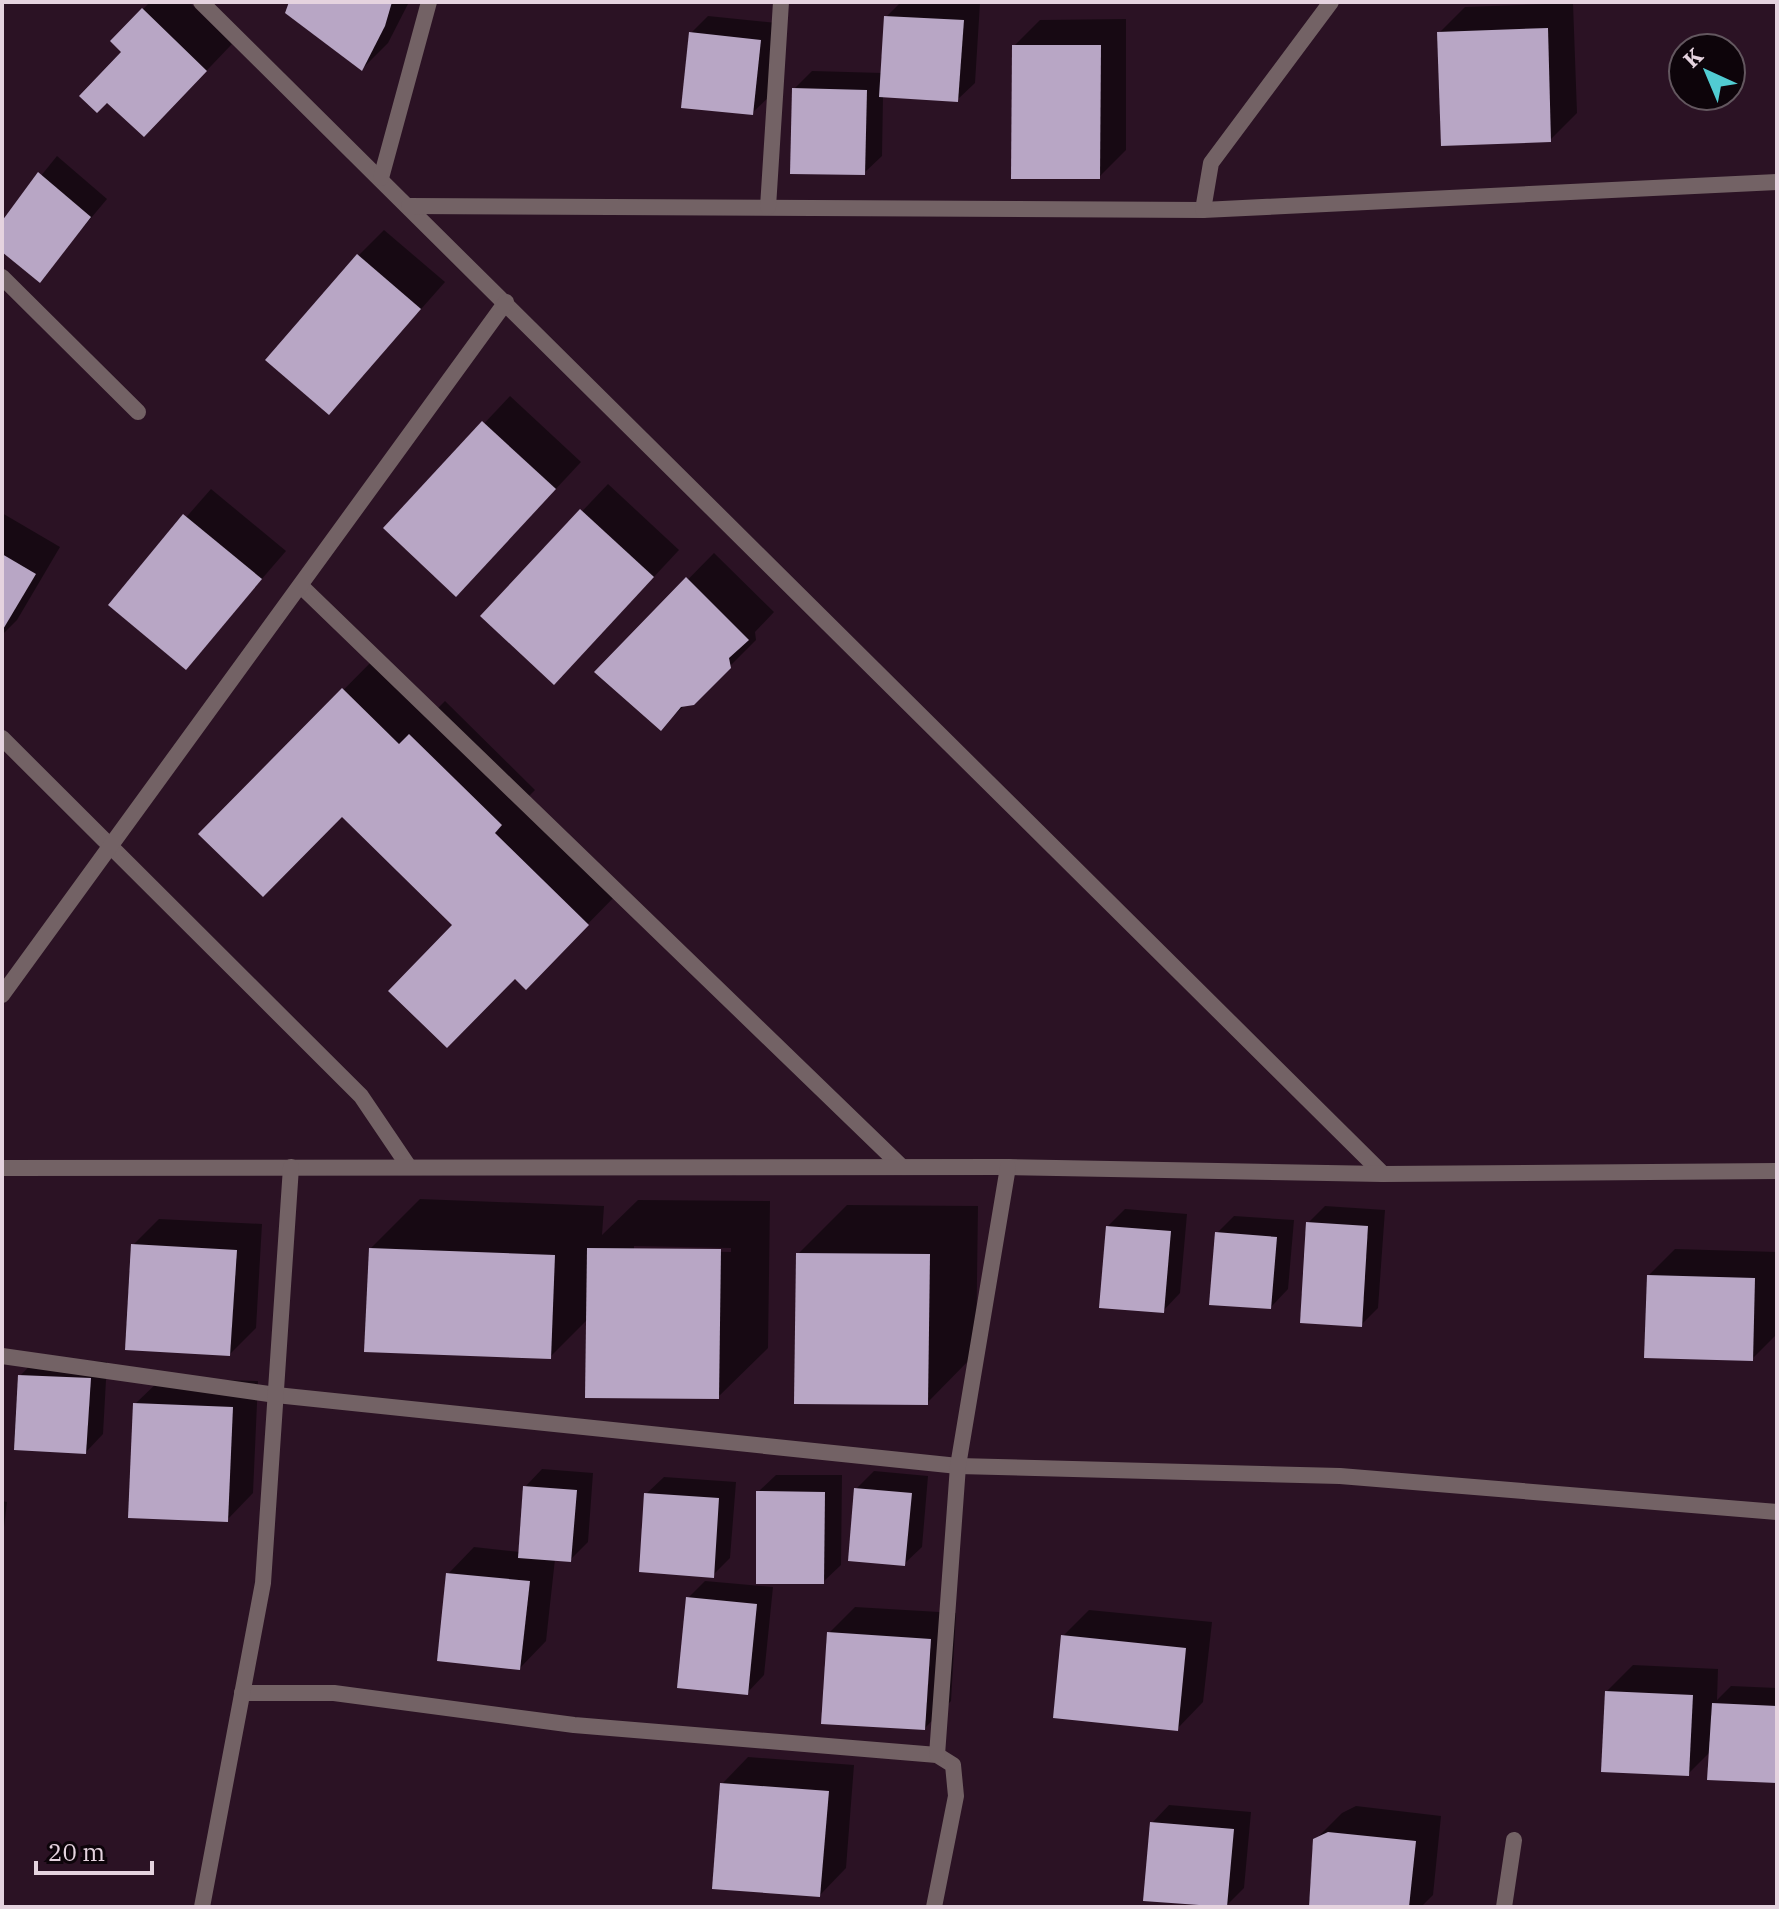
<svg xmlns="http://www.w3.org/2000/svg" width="1779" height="1909" font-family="'IBM Plex Serif',serif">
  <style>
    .shadow { fill: #0007; fill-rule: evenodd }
    .building { fill: #b8a6c5 }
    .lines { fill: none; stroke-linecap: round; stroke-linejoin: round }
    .street { stroke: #736265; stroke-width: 16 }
  </style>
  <rect width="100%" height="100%" fill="#2b1224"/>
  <!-- shadow -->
  <g class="shadow">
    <path d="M 150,2 L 189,2 L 232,44 L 170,109 L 112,41 Z"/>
    <path d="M 291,2 L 409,2 L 388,43 L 362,69 Z"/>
    <path d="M 901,2 L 980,3 L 975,83 L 957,100 L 883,96 L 882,156 L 864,173 L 794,89 L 812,71 L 883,73 L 886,17 Z"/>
    <path d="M 1573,3 L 1577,113 L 1550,140 L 1439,33 L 1465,7 Z"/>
    <path d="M 708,16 L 777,23 L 770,96 L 752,113 L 691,33 Z"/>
    <path d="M 1126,19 L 1126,150 L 1099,177 L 1014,46 L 1040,20 Z"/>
    <path d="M 57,156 L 107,199 L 39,280 L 2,250 L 2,224 Z"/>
    <path d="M 384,230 L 445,282 L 329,413 L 358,256 Z"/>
    <path d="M 510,396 L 581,462 L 482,568 L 386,528 Z"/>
    <path d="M 608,484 L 679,550 L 580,656 L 483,616 Z"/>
    <path d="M 211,489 L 286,551 L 186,667 L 110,604 Z"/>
    <path d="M 2,513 L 60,547 L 17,620 L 2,635 Z"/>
    <path d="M 714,553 L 774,612 L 755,632 L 756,640 L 693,703 L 685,705 L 661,728 L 597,672 Z"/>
    <path d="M 378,655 L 435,711 L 445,701 L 535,790 L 528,797 L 622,889 L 526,987 L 455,925 L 343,814 L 201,834 Z"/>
    <path d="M 420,1199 L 604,1206 L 602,1235 L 638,1200 L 770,1201 L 768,1348 L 718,1397 L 588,1319 L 550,1357 L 371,1248 ZM 634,1246 L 731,1248 L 731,1252 L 634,1250 Z"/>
    <path d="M 847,1205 L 978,1206 L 976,1353 L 927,1403 L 798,1254 Z"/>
    <path d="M 1325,1206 L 1385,1210 L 1378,1308 L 1361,1325 L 1308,1223 Z"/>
    <path d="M 1125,1209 L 1187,1214 L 1180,1293 L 1163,1311 L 1108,1226 Z"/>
    <path d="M 1234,1216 L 1294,1220 L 1288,1289 L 1271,1307 L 1217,1233 Z"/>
    <path d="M 159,1219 L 262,1224 L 256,1328 L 230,1354 L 133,1245 Z"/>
    <path d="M 1675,1249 L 1777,1252 L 1777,1334 L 1752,1359 L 1649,1275 Z"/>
    <path d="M 37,1358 L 107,1362 L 103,1434 L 86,1452 L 20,1376 Z"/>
    <path d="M 162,1378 L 258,1381 L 253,1493 L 227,1520 L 135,1404 Z"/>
    <path d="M 542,1469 L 593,1473 L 588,1542 L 570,1560 L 555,1559 L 546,1641 L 520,1668 L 448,1574 L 474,1547 L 520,1552 L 525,1487 Z"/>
    <path d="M 874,1471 L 928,1476 L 922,1547 L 904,1564 L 856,1489 Z"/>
    <path d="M 776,1475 L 842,1475 L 841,1565 L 823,1582 L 758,1492 Z"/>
    <path d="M 664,1477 L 736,1482 L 730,1558 L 713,1575 L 646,1494 Z"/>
    <path d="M 2,1501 L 7,1502 L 2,1544 Z"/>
    <path d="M 705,1581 L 773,1587 L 764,1675 L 747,1693 L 688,1598 Z"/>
    <path d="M 855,1607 L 956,1613 L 951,1701 L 925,1728 L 829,1633 Z"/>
    <path d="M 1089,1610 L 1212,1622 L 1203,1702 L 1177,1729 L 1063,1636 Z"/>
    <path d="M 1633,1665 L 1718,1669 L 1717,1700 L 1731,1686 L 1777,1688 L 1777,1781 L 1711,1751 L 1688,1774 L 1607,1691 Z"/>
    <path d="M 748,1757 L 854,1765 L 846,1868 L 820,1895 L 722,1784 Z"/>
    <path d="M 1169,1805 L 1251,1812 L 1244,1888 L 1226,1906 L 1152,1823 Z"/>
    <path d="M 1356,1806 L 1441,1816 L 1433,1895 L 1421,1907 L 1311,1907 L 1309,1904 L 1315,1840 L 1342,1813 Z"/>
  </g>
  <!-- building -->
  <g class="building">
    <path d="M 289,2 L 392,2 L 385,26 L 362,71 L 285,13 Z"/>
    <path d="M 142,8 L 207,71 L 144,137 L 107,103 L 97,113 L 79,96 L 121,52 L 110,41 Z"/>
    <path d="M 884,16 L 964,20 L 958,102 L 879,97 Z"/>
    <path d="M 1548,28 L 1551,142 L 1441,146 L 1437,32 Z"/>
    <path d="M 689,32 L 761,40 L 753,115 L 681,108 Z"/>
    <path d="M 1012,45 L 1101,45 L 1100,179 L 1011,179 Z"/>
    <path d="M 792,88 L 867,90 L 865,175 L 790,174 Z"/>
    <path d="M 38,172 L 91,217 L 40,283 L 2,252 L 2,221 Z"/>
    <path d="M 357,254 L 421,309 L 329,415 L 265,360 Z"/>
    <path d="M 482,421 L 556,489 L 456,597 L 383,528 Z"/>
    <path d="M 580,509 L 654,577 L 554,685 L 480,616 Z"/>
    <path d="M 183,514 L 262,579 L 186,670 L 108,605 Z"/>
    <path d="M 2,554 L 36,574 L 2,631 Z"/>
    <path d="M 686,577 L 749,640 L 729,658 L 731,668 L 694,705 L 681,707 L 661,731 L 594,672 Z"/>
    <path d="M 342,688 L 399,744 L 409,734 L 502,825 L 495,833 L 589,925 L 526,990 L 515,979 L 447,1048 L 388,991 L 452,925 L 342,817 L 263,897 L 198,834 Z"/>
    <path d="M 1306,1222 L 1368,1226 L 1362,1327 L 1300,1323 Z"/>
    <path d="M 1106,1226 L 1171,1231 L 1164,1313 L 1099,1308 Z"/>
    <path d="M 1215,1232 L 1277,1237 L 1271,1309 L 1209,1305 Z"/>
    <path d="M 131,1244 L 237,1250 L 230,1356 L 125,1350 Z"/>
    <path d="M 369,1248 L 555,1255 L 551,1359 L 364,1352 Z"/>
    <path d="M 587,1248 L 721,1249 L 719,1399 L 585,1398 Z"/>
    <path d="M 796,1253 L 930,1254 L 928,1405 L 794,1404 Z"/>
    <path d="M 1647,1275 L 1755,1278 L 1753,1361 L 1644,1358 Z"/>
    <path d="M 18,1375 L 91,1378 L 86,1454 L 14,1450 Z"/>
    <path d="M 133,1403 L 233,1407 L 228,1522 L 128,1518 Z"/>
    <path d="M 523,1486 L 577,1490 L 571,1562 L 518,1558 Z"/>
    <path d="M 854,1488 L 912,1493 L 905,1566 L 848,1561 Z"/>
    <path d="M 756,1491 L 825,1492 L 824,1584 L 756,1584 Z"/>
    <path d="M 644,1493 L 719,1498 L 714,1578 L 639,1572 Z"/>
    <path d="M 446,1573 L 530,1581 L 520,1670 L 437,1661 Z"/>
    <path d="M 686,1597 L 757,1604 L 748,1695 L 677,1688 Z"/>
    <path d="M 827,1632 L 931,1639 L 925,1730 L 821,1724 Z"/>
    <path d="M 1061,1635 L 1186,1648 L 1178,1731 L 1053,1718 Z"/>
    <path d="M 1605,1691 L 1693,1695 L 1689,1776 L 1601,1772 Z"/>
    <path d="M 1712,1703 L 1777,1706 L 1777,1783 L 1707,1780 Z"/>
    <path d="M 720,1783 L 829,1791 L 820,1897 L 712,1889 Z"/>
    <path d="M 1150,1822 L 1234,1829 L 1227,1907 L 1143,1901 Z"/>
    <path d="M 1328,1832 L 1416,1841 L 1409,1907 L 1309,1907 L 1313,1839 Z"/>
  </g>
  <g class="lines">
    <!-- street -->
    <g class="street">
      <path d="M 201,2 L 1383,1174"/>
      <path d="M 381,178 L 429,2"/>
      <path d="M 409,206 L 1203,210 L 1777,182"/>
      <path d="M 768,207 L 781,2"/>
      <path d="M 1203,210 L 1211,163 L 1331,2"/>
      <path d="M 2,277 L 138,412"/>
      <path d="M 301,586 L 902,1167"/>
      <path d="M 2,738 L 361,1096 L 409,1167"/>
      <path d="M 2,995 L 506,302"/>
      <path d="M 2,1168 L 1008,1167 L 1383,1174 L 1777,1171"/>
      <path d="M 2,1356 L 276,1395 L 958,1466 L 1340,1476 L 1777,1512"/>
      <path d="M 242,1693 L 334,1693 L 574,1725 L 937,1755 L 953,1765 L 956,1796 L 934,1907"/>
      <path d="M 937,1755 L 958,1466 L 1008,1167"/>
      <path d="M 202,1907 L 263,1583 L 291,1167"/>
      <path d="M 1504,1907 L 1514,1840"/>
    </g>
  </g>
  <!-- border -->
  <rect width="1779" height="1909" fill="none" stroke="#e5d3df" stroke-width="8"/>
  <!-- north arrow -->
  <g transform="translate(1707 72) rotate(316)"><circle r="38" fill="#0d040a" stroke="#63575f" stroke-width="2"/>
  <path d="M0-6L14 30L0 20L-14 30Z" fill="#51ccd2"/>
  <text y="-12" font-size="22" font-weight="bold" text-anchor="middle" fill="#e5d3df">K</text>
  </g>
  <!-- scale -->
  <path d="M36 1861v12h116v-12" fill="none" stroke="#e5d3df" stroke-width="4"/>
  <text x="48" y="1861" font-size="24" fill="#e5d3df" stroke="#0d040a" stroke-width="6" paint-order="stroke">20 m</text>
</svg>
